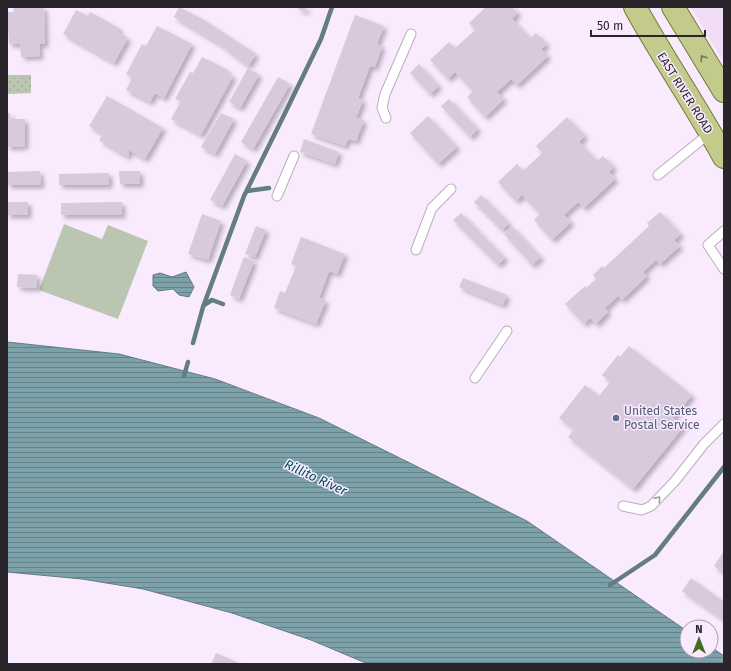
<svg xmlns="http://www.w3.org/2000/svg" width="731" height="671" font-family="'Fira Sans',sans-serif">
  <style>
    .built { fill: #f1ddf6 }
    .grass { fill: url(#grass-dots) }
    .park { fill: #bac6b2 }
    .water { fill: url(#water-rules); stroke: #647c83 }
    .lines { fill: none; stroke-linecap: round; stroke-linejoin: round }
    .stream { stroke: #647c83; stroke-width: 4.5 }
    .building { fill: #d8c9dc; filter: url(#shadow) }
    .lane-casing { stroke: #bbadbf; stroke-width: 11 }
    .primary-casing { stroke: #727a37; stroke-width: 24 }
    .lane { stroke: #fff; stroke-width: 9 }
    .primary { stroke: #c2cb8b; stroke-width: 22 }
    .oneway { stroke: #76785b }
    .oneway2 { stroke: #9f9ca0 }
    .service-dot { fill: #5c6f8a; stroke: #f9eafd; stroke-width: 1.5 }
    .labels { text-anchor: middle; stroke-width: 3; stroke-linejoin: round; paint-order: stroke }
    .street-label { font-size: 12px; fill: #2a242b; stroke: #f9eafd }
    .service-label { font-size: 12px; fill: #4e5e75; stroke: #f9eafd; text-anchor: start }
    .water-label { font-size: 13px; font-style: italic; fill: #00505e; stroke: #f9eafd }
  </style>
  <defs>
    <pattern id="grass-dots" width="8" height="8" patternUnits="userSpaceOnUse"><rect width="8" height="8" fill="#bac6b2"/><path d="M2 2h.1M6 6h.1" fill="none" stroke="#a0aa99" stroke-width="1.8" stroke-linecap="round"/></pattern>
    <pattern id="water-rules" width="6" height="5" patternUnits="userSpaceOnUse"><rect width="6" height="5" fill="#7da1a9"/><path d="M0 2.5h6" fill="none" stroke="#67838a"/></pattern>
    <filter id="shadow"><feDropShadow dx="3.5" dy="3.5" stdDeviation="2" flood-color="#0004"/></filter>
  </defs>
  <rect width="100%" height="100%" fill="#f9eafd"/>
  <!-- built -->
  <path class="built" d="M 691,7 L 724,7 L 724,63 Z"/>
  <!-- grass -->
  <path class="grass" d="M 7,75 L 31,75 L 31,93 L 7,94 Z"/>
  <!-- park -->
  <path class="park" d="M 64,224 L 102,239 L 108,225 L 148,241 L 118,319 L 39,290 Z"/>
  <!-- water -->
  <g class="water">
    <path d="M 186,272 L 194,287 L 189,297 L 179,295 L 173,289 L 158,291 L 153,286 L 153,275 L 160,273 L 172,277 Z"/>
    <path d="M 7,342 L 119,354 L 215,379 L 319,418 L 527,521 L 687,631 L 687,651 L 711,651 L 711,647 L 724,656 L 724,664 L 368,664 L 311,640 L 232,613 L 143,589 L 82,579 L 7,572 Z"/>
  </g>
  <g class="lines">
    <!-- stream -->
    <g class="stream">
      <path d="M 247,191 L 269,188"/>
      <path d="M 204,305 L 212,300 L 223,304"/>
      <path d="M 193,343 L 203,307 L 244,196 L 289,105 L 321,39 L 332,7"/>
      <path d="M 184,376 L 188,362"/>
      <path d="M 610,585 L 655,555 L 724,467"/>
    </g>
  </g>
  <!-- building -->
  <g class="building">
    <path d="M 13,7 L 44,7 L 45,44 L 39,44 L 40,56 L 21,57 L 20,44 L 9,44 L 7,12 L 14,12 Z"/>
    <path d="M 179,7 L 204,20 L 256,54 L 248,66 L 218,43 L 174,17 Z"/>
    <path d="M 295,7 L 307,7 L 305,12 Z"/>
    <path d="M 486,7 L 512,7 L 518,13 L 512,19 L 530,38 L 536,33 L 547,44 L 541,49 L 548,56 L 517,85 L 511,79 L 497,92 L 504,99 L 485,117 L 467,97 L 473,91 L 455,72 L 448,79 L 430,60 L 449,42 L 455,48 L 475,30 L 469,23 Z"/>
    <path d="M 76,10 L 88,16 L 90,12 L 119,28 L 119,33 L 128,38 L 114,63 L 63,34 Z"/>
    <path d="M 355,15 L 384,26 L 377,44 L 382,46 L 375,67 L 370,66 L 358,98 L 363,100 L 356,118 L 364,120 L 356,141 L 348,139 L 345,146 L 311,134 Z"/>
    <path d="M 157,26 L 192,44 L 164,98 L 155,93 L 150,102 L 126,90 L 132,78 L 126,74 L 142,44 L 146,46 Z"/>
    <path d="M 202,57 L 228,70 L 227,73 L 233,76 L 201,135 L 171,119 L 181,101 L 175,99 L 190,72 L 193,73 Z"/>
    <path d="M 419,64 L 439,86 L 430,94 L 410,73 Z"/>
    <path d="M 248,68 L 259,75 L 240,108 L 229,102 Z"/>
    <path d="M 278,77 L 290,84 L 253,149 L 241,142 Z"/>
    <path d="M 107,96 L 163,128 L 145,159 L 129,150 L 128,157 L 99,140 L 103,134 L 89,126 Z"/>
    <path d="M 449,99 L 478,129 L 470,137 L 441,106 Z"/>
    <path d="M 7,113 L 10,113 L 10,119 L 25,119 L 25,146 L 7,147 Z"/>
    <path d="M 221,113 L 234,119 L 215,154 L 201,147 Z"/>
    <path d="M 428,116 L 457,147 L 438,164 L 410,133 Z"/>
    <path d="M 567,117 L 585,136 L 579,142 L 597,161 L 603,156 L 614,167 L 609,172 L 615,179 L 584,208 L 578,202 L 564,215 L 571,222 L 552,240 L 534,220 L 540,214 L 522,195 L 516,201 L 498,182 L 517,164 L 523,171 L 542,153 L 536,146 Z"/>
    <path d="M 304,139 L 339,152 L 335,164 L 300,152 Z"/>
    <path d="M 235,154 L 247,161 L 222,206 L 210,200 Z"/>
    <path d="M 40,171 L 41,185 L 7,185 L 7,172 Z"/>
    <path d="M 119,171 L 140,171 L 140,184 L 120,184 Z"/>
    <path d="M 109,173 L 109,185 L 59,185 L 59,174 Z"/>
    <path d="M 481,195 L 509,223 L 502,230 L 474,202 Z"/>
    <rect x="7" y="202" width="21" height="13"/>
    <path d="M 122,202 L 122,215 L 61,215 L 61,203 Z"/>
    <path d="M 660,212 L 681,234 L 674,240 L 680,246 L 660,264 L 656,260 L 643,272 L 647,276 L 622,300 L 618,296 L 605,308 L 608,312 L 596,324 L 590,318 L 584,324 L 565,304 L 585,286 L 586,288 L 596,279 L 593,275 L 602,266 L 604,268 L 649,226 L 647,223 Z"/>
    <path d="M 461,213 L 505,258 L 498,265 L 453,220 Z"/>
    <path d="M 202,214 L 221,221 L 208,260 L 188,254 Z"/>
    <path d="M 256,226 L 266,230 L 255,257 L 245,254 Z"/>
    <path d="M 512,226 L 541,257 L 532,265 L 504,234 Z"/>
    <path d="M 301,237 L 345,254 L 337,274 L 329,271 L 319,298 L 326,300 L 316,324 L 274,308 L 280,291 L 285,293 L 296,266 L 291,264 Z"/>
    <path d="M 244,257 L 254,261 L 239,299 L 230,295 Z"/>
    <path d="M 18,274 L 37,275 L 37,288 L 17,287 Z"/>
    <path d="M 463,278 L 507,295 L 503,305 L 459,287 Z"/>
    <path d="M 629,346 L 692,395 L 673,418 L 684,426 L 633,489 L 568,437 L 574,429 L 559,418 L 585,385 L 599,396 L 610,382 L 602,375 L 618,355 L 620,357 Z"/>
    <path d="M 724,551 L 724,573 L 714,566 Z"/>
    <path d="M 691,578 L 724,602 L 724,620 L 682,591 Z"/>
    <path d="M 216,653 L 241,664 L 211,664 Z"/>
  </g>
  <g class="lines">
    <defs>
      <g id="lane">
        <path d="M 386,118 L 382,108 L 385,94 L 411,34"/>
        <path d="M 658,175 L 710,133"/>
        <path d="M 277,196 L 294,156"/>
        <path d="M 724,231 L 708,245 L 724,269"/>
        <path d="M 416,250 L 432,208 L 451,189"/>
        <path d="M 475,378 L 507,331"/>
        <path d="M 623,506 L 642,510 L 651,506 L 675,481 L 704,444 L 724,424"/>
      </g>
      <g id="primary">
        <path d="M 635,7 C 663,58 696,106 724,157"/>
        <path d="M 673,7 L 724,91"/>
      </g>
    </defs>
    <!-- lane casing -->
    <use href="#lane" class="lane-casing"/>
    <!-- primary casing -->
    <use href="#primary" class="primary-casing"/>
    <!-- lane -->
    <use href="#lane" class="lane"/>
    <!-- primary -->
    <use href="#primary" class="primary"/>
  </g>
  <!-- one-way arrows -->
  <defs><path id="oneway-chevron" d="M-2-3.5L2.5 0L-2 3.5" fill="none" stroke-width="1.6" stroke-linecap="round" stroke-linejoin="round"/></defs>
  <use class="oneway" href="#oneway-chevron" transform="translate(703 58) rotate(-122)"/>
  <use class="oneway2" href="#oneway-chevron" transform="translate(658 499) rotate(-48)"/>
  <!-- markers -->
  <circle class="service-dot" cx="616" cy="418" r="4"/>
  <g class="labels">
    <!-- street labels -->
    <g class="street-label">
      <text transform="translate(685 93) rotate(58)" y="4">EAST RIVER ROAD</text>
    </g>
    <!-- service labels -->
    <g class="service-label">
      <text x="624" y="415">United States<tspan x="624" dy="14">Postal Service</tspan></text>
    </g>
    <!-- water labels -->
    <g class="water-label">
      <text transform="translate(316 477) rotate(25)" y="5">Rillito River</text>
    </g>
  </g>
  <!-- border -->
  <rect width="731" height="671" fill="none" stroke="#2a242b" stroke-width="16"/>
  <!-- north arrow -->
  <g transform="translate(699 639)"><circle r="19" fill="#f9eafd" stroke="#a69ba9"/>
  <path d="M0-3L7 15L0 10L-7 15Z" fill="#456a23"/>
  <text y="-6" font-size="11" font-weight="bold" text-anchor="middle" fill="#2a242b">N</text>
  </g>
  <!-- scale -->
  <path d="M591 30v6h114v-6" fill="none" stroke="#2a242b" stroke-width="2"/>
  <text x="597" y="30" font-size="12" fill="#2a242b" stroke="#f9eafd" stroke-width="3" paint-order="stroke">50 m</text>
</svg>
